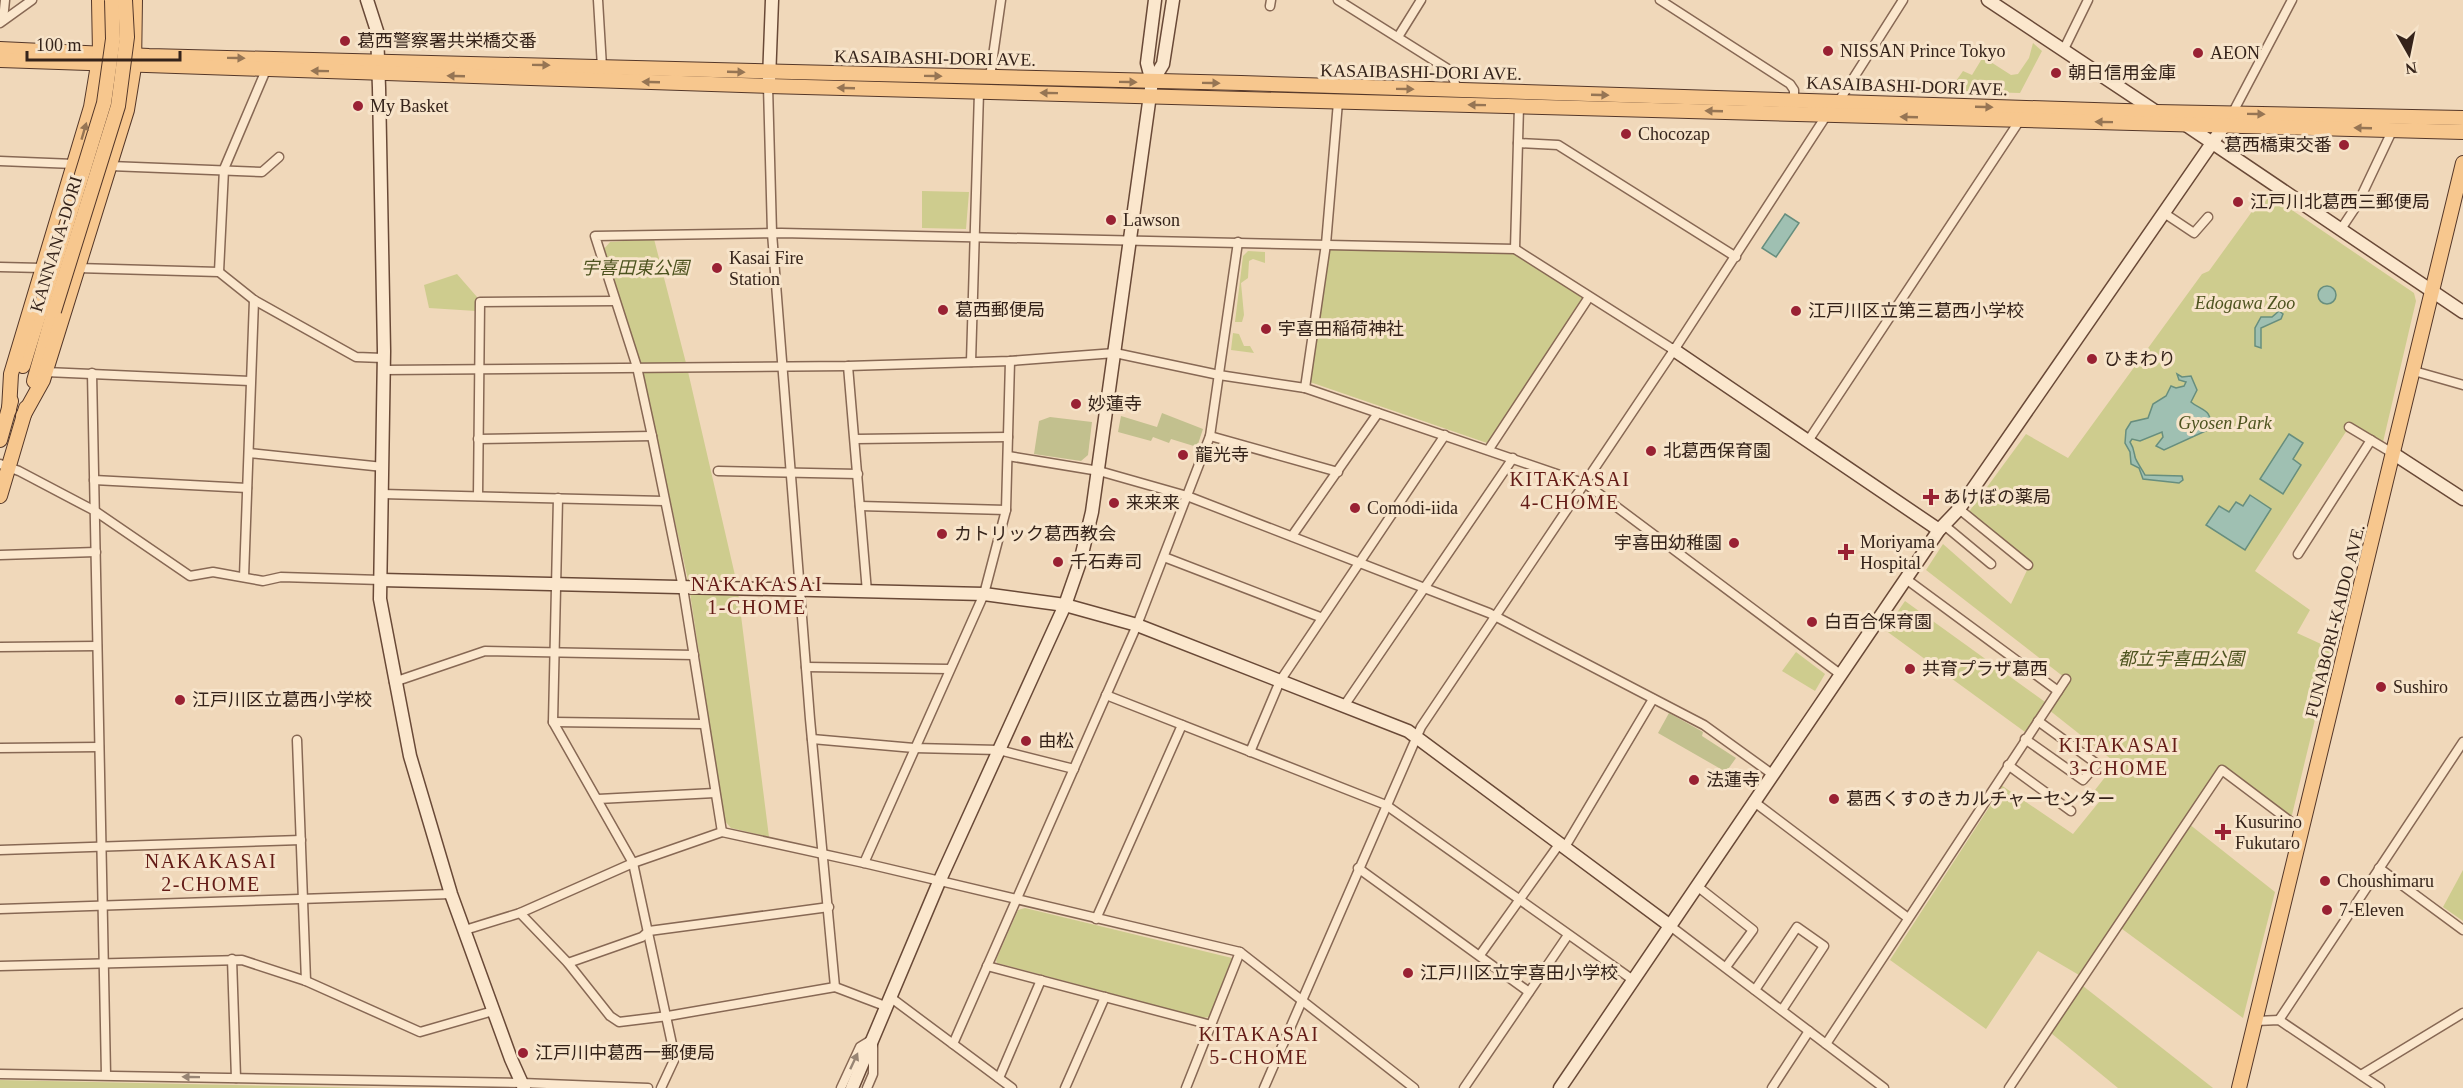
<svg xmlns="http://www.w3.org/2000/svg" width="2463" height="1088" font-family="'Times New Roman','Noto Sans JP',serif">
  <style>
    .green { fill: #cecc8e }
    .cemetery { fill: #c2c08e }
    .water { fill: #9fc0b2; stroke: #678e7e; stroke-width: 1.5 }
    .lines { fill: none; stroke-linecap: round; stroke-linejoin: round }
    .street-casing { stroke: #876854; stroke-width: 11 }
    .secondary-casing { stroke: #694937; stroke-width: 15 }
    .primary-casing { stroke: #543729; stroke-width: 16 }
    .street { stroke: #fbe7cd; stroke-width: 8 }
    .secondary { stroke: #fbe7cd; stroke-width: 12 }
    .primary { stroke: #f7c78e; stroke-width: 14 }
    .primary-bridge-casing { stroke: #543729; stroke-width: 16; stroke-linecap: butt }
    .primary-bridge { stroke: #f7c78e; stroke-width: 14 }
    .oneway { fill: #967554 }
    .oneway2 { fill: #988574 }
    .poi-dot { fill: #992133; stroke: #f7e4ca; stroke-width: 2 }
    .labels { text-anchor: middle; stroke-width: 6; stroke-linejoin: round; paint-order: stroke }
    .poi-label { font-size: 18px; fill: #35231a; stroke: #f7e4ca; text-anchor: start }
    .street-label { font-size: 18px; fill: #35231a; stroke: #f7e4ca }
    .park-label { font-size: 18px; font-style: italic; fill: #4d531f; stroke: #f7e4ca }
    .neighbourhood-label { font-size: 20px; letter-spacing: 1.5px; fill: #641c17; stroke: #f7e4ca }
  </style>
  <rect width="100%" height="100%" fill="#f0d8ba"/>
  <!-- green -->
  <g class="green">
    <path d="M 2033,43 L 2042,51 L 2020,93 L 1949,91 L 1963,71 L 1972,75 L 1983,57 L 2011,75 L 2018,74 L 2029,58 Z"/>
    <path d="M 922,191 L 969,192 L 966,229 L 922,228 Z"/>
    <path d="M 2270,195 L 2414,293 L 2416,301 L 2383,442 L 2351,424 L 2255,571 L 2310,610 L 2297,633 L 2332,649 L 2291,819 L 2221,767 L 2184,820 L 2275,892 L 2243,1018 L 2114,923 L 2079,975 L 2038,951 L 1986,1029 L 1890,960 L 2001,789 L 2001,785 L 2073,834 L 2103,797 L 2095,790 L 2116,763 L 2044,706 L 2025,732 L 1885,630 L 1905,601 L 2052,707 L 2069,681 L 1926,570 L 1943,544 L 2011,604 L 2030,564 L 1968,513 L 2026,434 L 2068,458 L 2202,274 L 2209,271 L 2256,206 L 2264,203 Z"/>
    <path d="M 654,239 L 686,363 L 737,584 L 769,837 L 731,828 L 724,820 L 688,580 L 641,370 L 604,249 L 610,242 Z"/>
    <path d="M 1329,249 L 1514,254 L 1583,297 L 1487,443 L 1310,382 Z"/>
    <path d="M 1248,251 L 1265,252 L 1265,263 L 1253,259 L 1249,261 L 1248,278 L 1241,283 L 1244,315 L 1242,322 L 1235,322 L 1243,256 Z"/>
    <path d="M 457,274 L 477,297 L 476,311 L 429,308 L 424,285 Z"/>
    <path d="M 1233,333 L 1239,334 L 1244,346 L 1250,346 L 1254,353 L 1231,350 Z"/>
    <path d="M 1796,652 L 1825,674 L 1815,691 L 1782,671 Z"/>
    <path d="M 2463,870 L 2463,921 L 2443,907 Z"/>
    <path d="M 1025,908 L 1232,958 L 1209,1017 L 1203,1018 L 997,963 L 996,960 L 1018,910 Z"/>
    <path d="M 2083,986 L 2213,1088 L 2118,1088 L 2051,1033 Z"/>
    <path d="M 0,1080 L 376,1088 L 0,1088 Z"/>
  </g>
  <!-- cemetery -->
  <g class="cemetery">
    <path d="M 1162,413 L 1203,429 L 1197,447 L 1171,439 L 1169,443 L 1153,437 L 1151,441 L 1118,432 L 1121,416 L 1157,427 Z"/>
    <path d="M 1050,417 L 1092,422 L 1088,455 L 1081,461 L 1034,454 L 1039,421 Z"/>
    <path d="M 1217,443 L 1231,448 L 1225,462 L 1209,457 L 1213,445 Z"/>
    <path d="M 1669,713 L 1703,732 L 1702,736 L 1736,758 L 1726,772 L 1658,733 Z"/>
  </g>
  <!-- water -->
  <g class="water">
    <path d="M 1785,214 L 1799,223 L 1776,257 L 1762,248 Z"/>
    <circle cx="2327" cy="295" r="9"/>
    <path d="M 2279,311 L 2283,314 L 2281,319 L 2261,328 L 2261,348 L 2255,346 L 2255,328 L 2261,317 L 2272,317 Z"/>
    <path d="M 2177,374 L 2182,377 L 2191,376 L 2197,390 L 2191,402 C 2201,411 2213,408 2210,429 L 2164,450 L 2156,446 L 2163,437 L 2162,432 L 2140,441 L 2132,439 L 2130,442 C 2134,448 2134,451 2135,457 C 2136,461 2143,471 2145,475 L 2182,476 L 2183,480 L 2179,483 L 2143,479 L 2139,468 L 2131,464 L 2130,452 L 2125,443 L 2126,430 L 2131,422 L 2148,418 L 2153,404 L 2166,396 L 2171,386 L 2176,388 L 2184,386 L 2186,382 L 2179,380 Z"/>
    <path d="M 2289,434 L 2303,443 L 2293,459 L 2301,465 L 2283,494 L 2260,479 Z"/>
    <path d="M 2250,495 L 2271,509 L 2245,550 L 2206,525 L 2219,506 L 2229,512 L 2236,502 L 2243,506 Z"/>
  </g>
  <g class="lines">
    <defs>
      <g id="street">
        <path d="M 598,0 L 602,67"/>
        <path d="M 1338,0 L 1451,71 L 1457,90"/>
        <path d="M 1660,0 L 1790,84 L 1794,90 L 1794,104"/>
        <path d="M 1270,6 L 1271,0"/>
        <path d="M 3,20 L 5,0"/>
        <path d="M 0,23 L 32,0"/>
        <path d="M 1398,37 L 1421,0"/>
        <path d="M 2063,51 L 2088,0"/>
        <path d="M 990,77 L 1001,0"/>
        <path d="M 768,86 L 772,233 L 810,719 L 835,987"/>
        <path d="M 1837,104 L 1903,0"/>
        <path d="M 2232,114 L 2292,0"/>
        <path d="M 1518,143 L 1558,145 L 1736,257"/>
        <path d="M 0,161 L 74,164"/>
        <path d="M 110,166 L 262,172 L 279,157"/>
        <path d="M 2164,213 L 2194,233 L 2208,217"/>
        <path d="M 2341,229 L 2357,205 L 2393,129"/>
        <path d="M 1515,249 L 1519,106"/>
        <path d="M 0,267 L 42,268"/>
        <path d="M 77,268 L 219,272 L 254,300 L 356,357 L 383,358"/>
        <path d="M 219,272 L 224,169 L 266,70"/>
        <path d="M 971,362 L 979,92"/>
        <path d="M 848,366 L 867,592"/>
        <path d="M 383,370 L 848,366 L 1010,361 L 1115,353 L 1219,375 L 1305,388 L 1586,484 L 1840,674"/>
        <path d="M 2414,371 L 2463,385"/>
        <path d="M 46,372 L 250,381"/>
        <path d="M 92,373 L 106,1075"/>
        <path d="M 1305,388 L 1326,244 L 1338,102"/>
        <path d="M 2349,427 L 2394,454"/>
        <path d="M 1210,436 L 1338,472"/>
        <path d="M 478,439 L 652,436"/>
        <path d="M 856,439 L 1008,437"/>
        <path d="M 1808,441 L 2020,120"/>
        <path d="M 1489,449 L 1589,297"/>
        <path d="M 249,453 L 383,467"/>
        <path d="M 1008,456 L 1099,471 L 1187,496 L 1489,613 L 1704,725 L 1772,774"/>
        <path d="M 0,464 L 19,471 L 95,511 L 190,576 L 213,572 L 263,581 L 281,577 L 381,580"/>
        <path d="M 718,471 L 858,474"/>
        <path d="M 94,480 L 247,488"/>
        <path d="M 382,494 L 664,501"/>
        <path d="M 478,496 L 480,302 L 614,301"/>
        <path d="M 558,498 L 553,722 L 633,863 L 675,1058 L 661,1088"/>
        <path d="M 860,506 L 1006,510"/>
        <path d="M 1959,509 L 2028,565"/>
        <path d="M 1944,525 L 1991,564"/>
        <path d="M 1292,536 L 1378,413"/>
        <path d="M 2298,554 L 2371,440"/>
        <path d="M 0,555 L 96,552"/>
        <path d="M 1164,557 L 1320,617"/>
        <path d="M 244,577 L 254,300"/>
        <path d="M 1906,579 L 2058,691"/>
        <path d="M 0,647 L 97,646"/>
        <path d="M 806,667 L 949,669"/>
        <path d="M 394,682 L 485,651 L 694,655"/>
        <path d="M 1106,695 L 1386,805 L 1633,980"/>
        <path d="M 1344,706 L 1513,458"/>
        <path d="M 553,722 L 704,724"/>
        <path d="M 812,739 L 914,748 L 999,750 L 1074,769"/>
        <path d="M 2025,739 L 2083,780 L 2097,764 L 2038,721"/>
        <path d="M 297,740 L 306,981"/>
        <path d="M 0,748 L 99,747"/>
        <path d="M 1250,752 L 1280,681 L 1445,435"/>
        <path d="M 2008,765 L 2071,811"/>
        <path d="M 598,799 L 715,793"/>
        <path d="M 1753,801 L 1908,918"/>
        <path d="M 722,832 L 683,588 L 652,436 L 637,367 L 595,236 L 781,233 L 1515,249 L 1674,350"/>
        <path d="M 1565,847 L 1653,699"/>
        <path d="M 0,850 L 301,840"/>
        <path d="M 864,863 L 984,594 L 1006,510 L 1010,361"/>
        <path d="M 1358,868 L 1529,992"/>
        <path d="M 2379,868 L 2463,930"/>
        <path d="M 1702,890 L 1753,930 L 1726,967"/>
        <path d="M 0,909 L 451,894"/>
        <path d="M 520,913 L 568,963 L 610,1016 L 619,1022 L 668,1016 L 835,987 L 885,1006"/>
        <path d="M 1096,919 L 1182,725"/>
        <path d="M 1669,925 L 1884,1088"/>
        <path d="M 465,930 L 520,913 L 633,863 L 722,832 L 864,863 L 1240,952 L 1414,1088"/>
        <path d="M 1480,955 L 1560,843"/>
        <path d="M 232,959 L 236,1078"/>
        <path d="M 568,963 L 642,937 L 649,931 L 829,907"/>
        <path d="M 0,966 L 242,960 L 306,981 L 420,1032 L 493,1011"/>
        <path d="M 987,966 L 1211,1025"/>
        <path d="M 1755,990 L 1797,927 L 1824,946 L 1782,1010"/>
        <path d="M 890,997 L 1012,1088"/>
        <path d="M 2279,1020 L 2463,742"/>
        <path d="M 2256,1021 L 2279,1020 L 2380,1088"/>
        <path d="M 953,1044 L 1137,625 L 1210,436 L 1238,242"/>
        <path d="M 1826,1044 L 2066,679"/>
        <path d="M 0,1074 L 522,1083 L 648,1088"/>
        <path d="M 2361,1075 L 2463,1013"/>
        <path d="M 999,1078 L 1041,980"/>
        <path d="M 841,1088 L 860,1047 L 873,1039"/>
        <path d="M 867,1088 L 873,1074 L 873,1045"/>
        <path d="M 1065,1088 L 1105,997"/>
        <path d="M 1186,1088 L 1240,952"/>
        <path d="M 1264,1088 L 1421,727 L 1678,344 L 1828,113"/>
        <path d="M 1464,1088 L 1568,935"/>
        <path d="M 1772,1088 L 1809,1031"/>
        <path d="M 2009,1088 L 2222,770 L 2303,831"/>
      </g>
      <g id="secondary">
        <path d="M 367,0 L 377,31 L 379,88 L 384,351 L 380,599 L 410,756 L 451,894 L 511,1059 L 524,1088"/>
        <path d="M 1988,0 L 2158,113"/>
        <path d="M 769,80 L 772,0"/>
        <path d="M 1152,82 L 1147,63 L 1155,0"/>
        <path d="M 2183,123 L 2463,312"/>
        <path d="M 1674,350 L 1939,530"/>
        <path d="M 2394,454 L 2463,499"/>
        <path d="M 381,580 L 984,594 L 1065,605 L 1137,625 L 1408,731 L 1669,925"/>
        <path d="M 852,1088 L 939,882 L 1065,605 L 1080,562 L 1092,512 L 1150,95 L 1152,82 L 1163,64 L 1173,0"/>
        <path d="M 1560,1088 L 1939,530 L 1959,509 L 2228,120"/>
      </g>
      <g id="primary">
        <path d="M 0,49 L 149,56 L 1241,83 L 2156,112 L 2463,118"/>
        <path d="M 0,60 L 768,86 L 2463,132"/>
        <path d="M 23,366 L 41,308"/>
        <path d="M 34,381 L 54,311"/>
        <path d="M 9,410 L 11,374 L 91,107 L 100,53 L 99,0"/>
        <path d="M 23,416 L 43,380 L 127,110 L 134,67 L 135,0"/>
        <path d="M 0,440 L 11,401"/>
        <path d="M 0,496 L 26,408"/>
        <path d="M 2239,1088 L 2463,163"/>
      </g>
    </defs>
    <!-- street casing -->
    <use href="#street" class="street-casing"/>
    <!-- secondary casing -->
    <use href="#secondary" class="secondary-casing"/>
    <!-- primary casing -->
    <use href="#primary" class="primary-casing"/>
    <!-- street -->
    <use href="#street" class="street"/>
    <!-- secondary -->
    <use href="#secondary" class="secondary"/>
    <!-- primary -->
    <use href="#primary" class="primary"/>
    <defs>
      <g id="primary-bridge">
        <path d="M 41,308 L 104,103 L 113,39 L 112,0"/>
        <path d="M 54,311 L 118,106 L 127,37 L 125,0"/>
      </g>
    </defs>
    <!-- primary-bridge casing -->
    <use href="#primary-bridge" class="primary-bridge-casing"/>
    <!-- primary-bridge -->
    <use href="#primary-bridge" class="primary-bridge"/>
  </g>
  <!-- one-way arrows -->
  <defs><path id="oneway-solid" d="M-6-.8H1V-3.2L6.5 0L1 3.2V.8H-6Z" transform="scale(1.5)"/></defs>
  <g class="oneway">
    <use href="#oneway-solid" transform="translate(236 58) rotate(1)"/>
    <use href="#oneway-solid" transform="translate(541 65) rotate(1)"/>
    <use href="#oneway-solid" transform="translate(320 71) rotate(-179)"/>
    <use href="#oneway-solid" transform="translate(736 72) rotate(2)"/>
    <use href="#oneway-solid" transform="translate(456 76) rotate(-178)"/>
    <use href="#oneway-solid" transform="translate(933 76) rotate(1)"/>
    <use href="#oneway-solid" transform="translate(651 82) rotate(-178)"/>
    <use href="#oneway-solid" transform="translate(1128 82) rotate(1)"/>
    <use href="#oneway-solid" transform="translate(1211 83) rotate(1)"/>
    <use href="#oneway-solid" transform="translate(846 88) rotate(-178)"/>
    <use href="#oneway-solid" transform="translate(1405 89) rotate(1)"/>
    <use href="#oneway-solid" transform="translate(1049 93) rotate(-179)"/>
    <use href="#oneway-solid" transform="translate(1600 95) rotate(2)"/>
    <use href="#oneway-solid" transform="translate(1477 105) rotate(-179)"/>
    <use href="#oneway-solid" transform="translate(1984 107) rotate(2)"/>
    <use href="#oneway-solid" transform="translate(1714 111) rotate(-178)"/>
    <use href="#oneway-solid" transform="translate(2256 114) rotate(1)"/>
    <use href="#oneway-solid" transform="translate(1909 117) rotate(-178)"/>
    <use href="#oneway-solid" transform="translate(2104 122) rotate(-179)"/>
    <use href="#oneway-solid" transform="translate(2363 128) rotate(-178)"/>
    <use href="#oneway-solid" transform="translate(84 131) rotate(-74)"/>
  </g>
  <g class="oneway2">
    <use href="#oneway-solid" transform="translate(854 1061) rotate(-65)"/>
    <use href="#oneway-solid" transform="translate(191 1077) rotate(-179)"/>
  </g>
  <!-- markers -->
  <g class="poi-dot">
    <circle cx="345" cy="41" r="6"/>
    <circle cx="1828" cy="51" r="6"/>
    <circle cx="2198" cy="53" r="6"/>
    <circle cx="2056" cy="73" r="6"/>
    <circle cx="358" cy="106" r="6"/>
    <circle cx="1626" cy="134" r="6"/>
    <circle cx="2344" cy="145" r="6"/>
    <circle cx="2238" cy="202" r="6"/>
    <circle cx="1111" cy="220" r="6"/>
    <circle cx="717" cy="268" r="6"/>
    <circle cx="943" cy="310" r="6"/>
    <circle cx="1796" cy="311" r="6"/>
    <circle cx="1266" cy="329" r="6"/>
    <circle cx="2092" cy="359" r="6"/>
    <circle cx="1076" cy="404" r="6"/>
    <circle cx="1651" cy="451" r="6"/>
    <circle cx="1183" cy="455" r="6"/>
    <path d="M1928 488h6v6h6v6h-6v6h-6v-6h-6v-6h6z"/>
    <circle cx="1114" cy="503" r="6"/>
    <circle cx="1355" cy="508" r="6"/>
    <circle cx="942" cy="534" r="6"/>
    <circle cx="1734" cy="543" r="6"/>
    <path d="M1843 543h6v6h6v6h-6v6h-6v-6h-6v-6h6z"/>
    <circle cx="1058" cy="562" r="6"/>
    <circle cx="1812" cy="622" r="6"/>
    <circle cx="1910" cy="669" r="6"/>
    <circle cx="2381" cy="687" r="6"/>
    <circle cx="180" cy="700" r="6"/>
    <circle cx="1026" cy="741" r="6"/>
    <circle cx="1694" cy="780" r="6"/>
    <circle cx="1834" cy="799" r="6"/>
    <path d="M2220 823h6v6h6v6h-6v6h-6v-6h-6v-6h6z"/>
    <circle cx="2325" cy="881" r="6"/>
    <circle cx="2327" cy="910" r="6"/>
    <circle cx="1408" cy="973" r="6"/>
    <circle cx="523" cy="1053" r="6"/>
  </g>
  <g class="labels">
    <!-- poi labels -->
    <g class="poi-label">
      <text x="357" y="47">葛西警察署共栄橋交番</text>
      <text x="1840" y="57">NISSAN Prince Tokyo</text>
      <text x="2210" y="59">AEON</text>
      <text x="2068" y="79">朝日信用金庫</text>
      <text x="370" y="112">My Basket</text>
      <text x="1638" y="140">Chocozap</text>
      <text x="2332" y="151" text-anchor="end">葛西橋東交番</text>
      <text x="2250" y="208">江戸川北葛西三郵便局</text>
      <text x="1123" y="226">Lawson</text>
      <text x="729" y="264">Kasai Fire<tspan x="729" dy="21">Station</tspan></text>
      <text x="955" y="316">葛西郵便局</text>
      <text x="1808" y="317">江戸川区立第三葛西小学校</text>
      <text x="1278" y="335">宇喜田稲荷神社</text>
      <text x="2104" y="365">ひまわり</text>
      <text x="1088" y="410">妙蓮寺</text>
      <text x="1663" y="457">北葛西保育園</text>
      <text x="1195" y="461">龍光寺</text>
      <text x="1943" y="503">あけぼの薬局</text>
      <text x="1126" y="509">来来来</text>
      <text x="1367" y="514">Comodi-iida</text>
      <text x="954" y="540">カトリック葛西教会</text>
      <text x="1860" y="548">Moriyama<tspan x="1860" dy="21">Hospital</tspan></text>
      <text x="1722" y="549" text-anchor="end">宇喜田幼稚園</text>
      <text x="1070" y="568">千石寿司</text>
      <text x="1824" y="628">白百合保育園</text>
      <text x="1922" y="675">共育プラザ葛西</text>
      <text x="2393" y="693">Sushiro</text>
      <text x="192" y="706">江戸川区立葛西小学校</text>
      <text x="1038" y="747">由松</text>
      <text x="1706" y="786">法蓮寺</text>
      <text x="1846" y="805">葛西くすのきカルチャーセンター</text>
      <text x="2235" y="828">Kusurino<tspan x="2235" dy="21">Fukutaro</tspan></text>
      <text x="2337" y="887">Choushimaru</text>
      <text x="2339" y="916">7-Eleven</text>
      <text x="1420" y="979">江戸川区立宇喜田小学校</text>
      <text x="535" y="1059">江戸川中葛西一郵便局</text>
    </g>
    <!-- street labels -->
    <g class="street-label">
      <text transform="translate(935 58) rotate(1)" y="6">KASAIBASHI-DORI AVE.</text>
      <text transform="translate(1421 72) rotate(1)" y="6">KASAIBASHI-DORI AVE.</text>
      <text transform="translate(1907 86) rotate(2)" y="6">KASAIBASHI-DORI AVE.</text>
      <text transform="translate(56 244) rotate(-73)" y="6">KANNANA-DORI</text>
      <text transform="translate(2335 621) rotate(-76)" y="6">FUNABORI-KAIDO AVE.</text>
    </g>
    <!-- park labels -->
    <g class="park-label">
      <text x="635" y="274">宇喜田東公園</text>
      <text x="2245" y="309">Edogawa Zoo</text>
      <text x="2225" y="429">Gyosen Park</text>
      <text x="2181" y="665">都立宇喜田公園</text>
    </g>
    <!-- neighbourhood labels -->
    <g class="neighbourhood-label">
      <text x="1570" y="486">KITAKASAI<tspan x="1570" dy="23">4-CHOME</tspan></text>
      <text x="757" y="591">NAKAKASAI<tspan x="757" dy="23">1-CHOME</tspan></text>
      <text x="2119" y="752">KITAKASAI<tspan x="2119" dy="23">3-CHOME</tspan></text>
      <text x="211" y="868">NAKAKASAI<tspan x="211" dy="23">2-CHOME</tspan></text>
      <text x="1259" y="1041">KITAKASAI<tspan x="1259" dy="23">5-CHOME</tspan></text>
    </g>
  </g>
  <!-- north arrow -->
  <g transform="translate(2409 54) rotate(171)" stroke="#f7e4ca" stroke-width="4.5" paint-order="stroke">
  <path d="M0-4.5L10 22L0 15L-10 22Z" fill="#35231a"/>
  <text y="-9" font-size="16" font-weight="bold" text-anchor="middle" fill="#35231a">N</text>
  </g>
  <!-- scale -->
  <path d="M27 51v9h153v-9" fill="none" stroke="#35231a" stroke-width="3"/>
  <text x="36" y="51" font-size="18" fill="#35231a" stroke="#f7e4ca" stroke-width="4.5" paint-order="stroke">100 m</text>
</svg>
